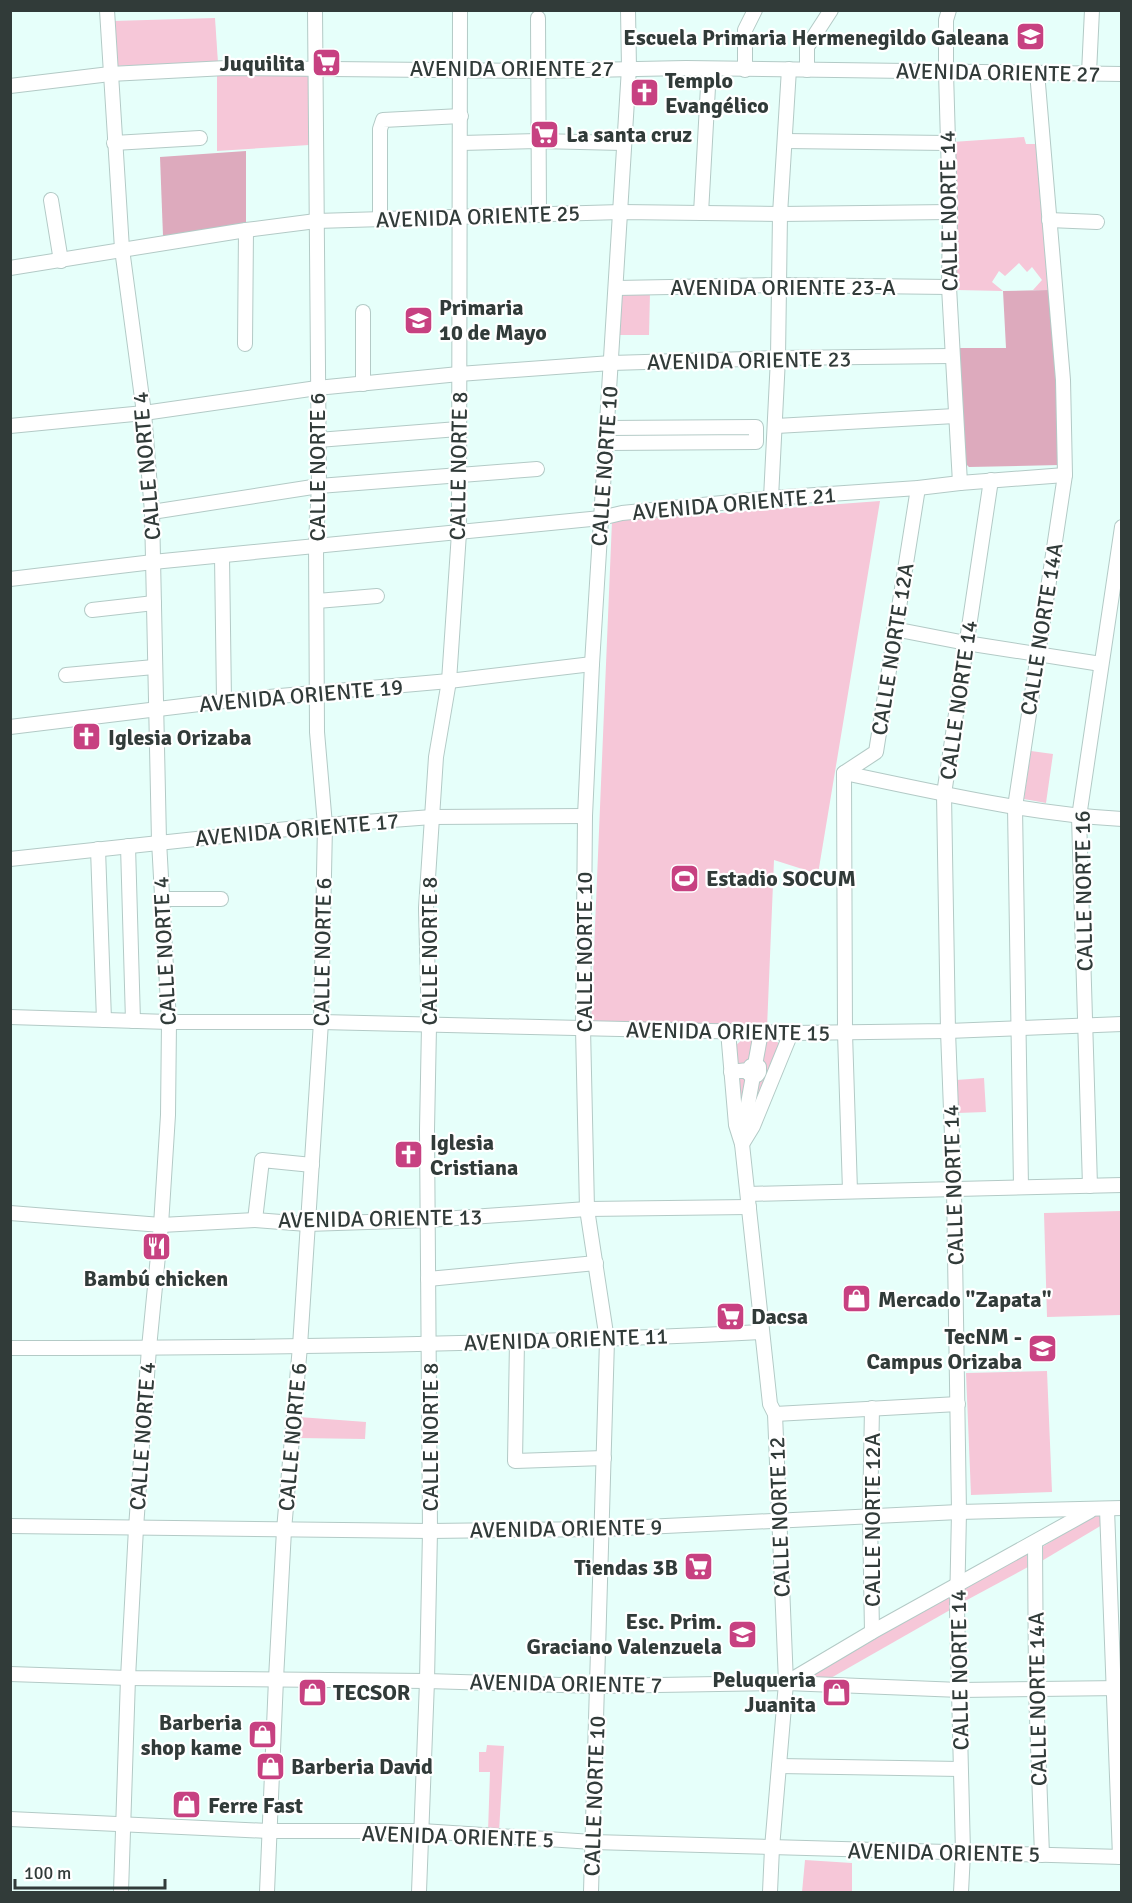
<svg xmlns="http://www.w3.org/2000/svg" width="1132" height="1903" font-family="Signika,sans-serif">
  <style>
    .green { fill: #f6c7d8 }
    .forest { fill: #ddaabd }
    .lines { fill: none; stroke-linecap: round; stroke-linejoin: round }
    .minor-casing { stroke: #b3cac6; stroke-width: 16 }
    .minor { stroke: #fff; stroke-width: 14 }
    .labels { text-anchor: middle; stroke-width: 4.5; stroke-linejoin: round; paint-order: stroke }
    .poi-label { font-size: 22px; font-weight: bold; fill: #313b39; stroke: #fff; text-anchor: start }
    .street-label { font-size: 22px; fill: #313b39; stroke: #fff }
  </style>
  <rect width="100%" height="100%" fill="#e6fffa"/>
  <!-- green -->
  <g class="green">
    <path d="M 215,18 L 218,63 L 113,66 L 113,21 Z"/>
    <path d="M 303,74 L 309,78 L 309,145 L 217,151 L 217,76 Z"/>
    <path d="M 1024,137 L 1026,144 L 1036,144 L 1049,290 L 1033,290 L 1042,280 L 1032,267 L 1027,272 L 1019,263 L 1005,276 L 999,271 L 992,282 L 1003,291 L 957,290 L 952,142 Z"/>
    <path d="M 621,292 L 650,293 L 649,335 L 619,335 Z"/>
    <path d="M 880,501 L 818,874 L 774,860 L 767,1028 L 591,1022 L 612,521 Z"/>
    <path d="M 1031,751 L 1053,754 L 1046,803 L 1024,799 Z"/>
    <path d="M 743,1039 L 773,1039 L 780,1044 L 751,1115 L 741,1113 L 735,1046 Z"/>
    <path d="M 984,1078 L 986,1112 L 957,1113 L 956,1080 Z"/>
    <path d="M 1121,1211 L 1121,1315 L 1047,1317 L 1044,1213 Z"/>
    <path d="M 1047,1371 L 1052,1492 L 971,1495 L 966,1373 Z"/>
    <path d="M 299,1417 L 366,1422 L 365,1439 L 298,1438 Z"/>
    <path d="M 1096,1514 L 1102,1517 L 1102,1525 L 1040,1562 L 1039,1549 Z"/>
    <path d="M 1027,1553 L 1028,1567 L 965,1601 L 964,1587 Z"/>
    <path d="M 950,1596 L 950,1610 L 829,1679 L 810,1676 Z"/>
    <path d="M 487,1745 L 504,1746 L 499,1832 L 488,1832 L 490,1772 L 479,1772 L 479,1752 L 486,1752 Z"/>
    <path d="M 805,1860 L 852,1863 L 852,1892 L 802,1892 Z"/>
  </g>
  <!-- forest -->
  <g class="forest">
    <path d="M 246,151 L 246,224 L 163,236 L 160,157 Z"/>
    <path d="M 1049,290 L 1060,415 L 1059,465 L 969,467 L 963,461 L 958,348 L 1006,348 L 1003,291 Z"/>
  </g>
  <g class="lines">
    <defs>
      <g id="minor">
        <path d="M 107,10 L 122,249 L 144,413 L 152,512 L 159,841 L 169,1022 L 168,1115 L 161,1225 L 149,1348 L 136,1528 L 128,1678 L 121,1892"/>
        <path d="M 949,10 L 946,20 L 946,72 L 950,212 L 949,287 L 960,483"/>
        <path d="M 538,18 L 539,215"/>
        <path d="M 745,70 L 745,30 L 755,10"/>
        <path d="M 807,70 L 807,47 L 831,10"/>
        <path d="M 1089,73 L 1092,10"/>
        <path d="M 10,86 L 110,74 L 226,68 L 539,71 L 686,68 L 1122,74"/>
        <path d="M 785,141 L 947,143"/>
        <path d="M 114,143 L 200,138"/>
        <path d="M 461,143 L 538,141 L 623,143"/>
        <path d="M 51,200 L 61,261"/>
        <path d="M 701,213 L 709,69"/>
        <path d="M 380,219 L 380,129 L 383,120 L 461,116"/>
        <path d="M 1049,220 L 1097,222"/>
        <path d="M 10,268 L 246,230 L 316,221 L 621,212 L 780,214 L 950,212"/>
        <path d="M 616,288 L 780,285 L 949,287"/>
        <path d="M 363,312 L 363,384"/>
        <path d="M 245,344 L 246,230"/>
        <path d="M 10,426 L 144,413 L 317,388 L 459,374 L 611,363 L 778,358 L 951,356"/>
        <path d="M 776,426 L 955,416"/>
        <path d="M 318,440 L 458,429"/>
        <path d="M 606,443 L 756,442 L 756,427 L 607,428"/>
        <path d="M 771,498 L 778,358 L 780,214 L 789,69"/>
        <path d="M 152,512 L 319,486 L 537,469"/>
        <path d="M 222,556 L 224,701"/>
        <path d="M 10,579 L 153,562 L 601,518 L 622,513 L 771,498 L 918,488 L 960,483 L 1065,475"/>
        <path d="M 317,601 L 377,596"/>
        <path d="M 92,610 L 154,603"/>
        <path d="M 894,629 L 966,643 L 1101,664"/>
        <path d="M 66,675 L 154,667"/>
        <path d="M 10,727 L 224,701 L 449,681 L 592,664"/>
        <path d="M 844,773 C 936,792 1028,814 1122,819"/>
        <path d="M 128,846 L 133,1021"/>
        <path d="M 98,849 L 104,1020"/>
        <path d="M 10,859 L 325,825 L 432,817 L 585,816"/>
        <path d="M 161,899 L 221,899"/>
        <path d="M 10,1017 L 169,1022 L 321,1022 L 791,1033 L 948,1031 L 1122,1024"/>
        <path d="M 728,1031 L 736,1125 L 742,1144 L 770,1404 L 775,1414 L 786,1683 L 772,1848 L 770,1892"/>
        <path d="M 755,1065 L 761,1032"/>
        <path d="M 731,1072 L 748,1070 L 751,1066 L 755,1065 L 759,1067 L 759,1072 L 757,1075 L 753,1076 L 749,1074 L 748,1070"/>
        <path d="M 744,1126 L 753,1076"/>
        <path d="M 742,1144 L 753,1126 L 791,1033"/>
        <path d="M 1090,1186 L 1079,817 L 1122,527"/>
        <path d="M 1021,1187 L 1015,807 L 1065,475 L 1063,380 L 1037,72"/>
        <path d="M 850,1191 L 845,1033 L 844,773 L 876,752 L 918,488"/>
        <path d="M 748,1194 L 1122,1185"/>
        <path d="M 10,1213 L 161,1225 L 255,1220 L 307,1224 L 428,1220 L 587,1209 L 749,1207"/>
        <path d="M 255,1220 L 262,1160 L 312,1165"/>
        <path d="M 428,1279 L 596,1263"/>
        <path d="M 517,1341 L 515,1461 L 604,1458"/>
        <path d="M 10,1348 C 261,1348 511,1345 761,1332"/>
        <path d="M 872,1408 L 870,1517 L 872,1632"/>
        <path d="M 775,1414 L 958,1404"/>
        <path d="M 1107,1509 L 1120,1857"/>
        <path d="M 10,1526 L 430,1531 L 603,1529 L 959,1512 L 1122,1508"/>
        <path d="M 1035,1543 L 1036,1690 L 1042,1855"/>
        <path d="M 10,1674 L 128,1678 L 427,1681 L 597,1686 L 786,1683 L 960,1690 L 1122,1688"/>
        <path d="M 786,1683 L 872,1632 L 1090,1511"/>
        <path d="M 779,1766 L 960,1769"/>
        <path d="M 10,1819 L 268,1831 L 422,1831 L 593,1842 L 1122,1857"/>
        <path d="M 267,1892 L 276,1679 L 284,1530 L 300,1346 L 321,1022 L 325,825 L 317,732 L 316,542 L 319,486 L 315,10"/>
        <path d="M 419,1892 L 427,1681 L 430,1531 L 427,1130 L 429,1026 L 426,908 L 436,757 L 449,681 L 459,533 L 460,10"/>
        <path d="M 591,1892 L 607,1340 L 587,1209 L 583,1028 L 585,816 L 592,664 L 629,68 L 628,10"/>
        <path d="M 961,1892 L 963,1853 L 957,1609 L 959,1512 L 954,1189 L 948,1031 L 944,794 L 991,480"/>
      </g>
    </defs>
    <!-- minor casing -->
    <use href="#minor" class="minor-casing"/>
    <!-- minor -->
    <use href="#minor" class="minor"/>
  </g>
  <!-- icons -->
  <defs>
    <symbol id="school-square" viewBox="-11 -11 22 22"><rect x="-9" y="-9" width="18" height="18" rx="4" fill="#c74181" stroke="#fff"/><path d="M0-5L7-2L0 1L-7-2ZM-4 1L0 2.5L4 1V4Q0 6-4 4Z" fill="#fff"/></symbol>
    <symbol id="supermarket-square" viewBox="-11 -11 22 22"><rect x="-9" y="-9" width="18" height="18" rx="4" fill="#c74181" stroke="#fff"/><path d="M-6-5.5h2.5l.6 2H6L4.5 2H-2.5L-4.4-4H-6ZM-1.5 3.2a1.3 1.3 0 1 0 .1 0ZM3 3.2a1.3 1.3 0 1 0 .1 0Z" fill="#fff"/></symbol>
    <symbol id="church-square" viewBox="-11 -11 22 22"><rect x="-9" y="-9" width="18" height="18" rx="4" fill="#c74181" stroke="#fff"/><path d="M-1.2-6h2.4v3.5h3.3v2.4h-3.3V6h-2.4V-.1h-3.3v-2.4h3.3Z" fill="#fff"/></symbol>
    <symbol id="stadium-square" viewBox="-11 -11 22 22"><rect x="-9" y="-9" width="18" height="18" rx="4" fill="#c74181" stroke="#fff"/><path d="M0-5a6.5 5 0 1 0 0 10a6.5 5 0 1 0 0-10ZM-3.5-1.8h7v3.6h-7Z" fill="#fff"/></symbol>
    <symbol id="restaurant-square" viewBox="-11 -11 22 22"><rect x="-9" y="-9" width="18" height="18" rx="4" fill="#c74181" stroke="#fff"/><path d="M-5-6h1v4h1v-4h1v4h1v-4h1v5L-1.5 .5V6h-2V.5L-5-1ZM5-6V6H3V1.5H1.5Q1.5-4 5-6Z" fill="#fff"/></symbol>
    <symbol id="shop-square" viewBox="-11 -11 22 22"><rect x="-9" y="-9" width="18" height="18" rx="4" fill="#c74181" stroke="#fff"/><path d="M-5-2.5h2.3a2.7 3.5 0 0 1 5.4 0H5L5.5 6h-11ZM-1.5-2.5h3a1.5 2.3 0 0 0-3 0Z" fill="#fff"/></symbol>
    <symbol id="university-square" viewBox="-11 -11 22 22"><rect x="-9" y="-9" width="18" height="18" rx="4" fill="#c74181" stroke="#fff"/><path d="M0-5L7-2L0 1L-7-2ZM-4 1L0 2.5L4 1V4Q0 6-4 4Z" fill="#fff"/></symbol>
  </defs>
  <g fill-rule="evenodd">
    <use href="#school-square" x="1014" y="20" width="33" height="33"/>
    <use href="#supermarket-square" x="310" y="46" width="33" height="33"/>
    <use href="#church-square" x="628" y="76" width="33" height="33"/>
    <use href="#supermarket-square" x="528" y="118" width="33" height="33"/>
    <use href="#school-square" x="402" y="304" width="33" height="33"/>
    <use href="#church-square" x="70" y="720" width="33" height="33"/>
    <use href="#stadium-square" x="668" y="862" width="33" height="33"/>
    <use href="#church-square" x="392" y="1138" width="33" height="33"/>
    <use href="#restaurant-square" x="140" y="1230" width="33" height="33"/>
    <use href="#shop-square" x="840" y="1282" width="33" height="33"/>
    <use href="#supermarket-square" x="714" y="1300" width="33" height="33"/>
    <use href="#university-square" x="1026" y="1332" width="33" height="33"/>
    <use href="#supermarket-square" x="682" y="1550" width="33" height="33"/>
    <use href="#school-square" x="726" y="1618" width="33" height="33"/>
    <use href="#shop-square" x="296" y="1676" width="33" height="33"/>
    <use href="#shop-square" x="820" y="1676" width="33" height="33"/>
    <use href="#shop-square" x="246" y="1718" width="33" height="33"/>
    <use href="#shop-square" x="254" y="1750" width="33" height="33"/>
    <use href="#shop-square" x="170" y="1788" width="33" height="33"/>
  </g>
  <g class="labels">
    <!-- poi labels -->
    <g class="poi-label">
      <text x="1009" y="45" text-anchor="end">Escuela Primaria Hermenegildo Galeana</text>
      <text x="305" y="71" text-anchor="end">Juquilita</text>
      <text x="665" y="88">Templo<tspan x="665" dy="25">Evangélico</tspan></text>
      <text x="566" y="142">La santa cruz</text>
      <text x="439" y="315">Primaria<tspan x="439" dy="25">10 de Mayo</tspan></text>
      <text x="108" y="745">Iglesia Orizaba</text>
      <text x="706" y="886">Estadio SOCUM</text>
      <text x="430" y="1150">Iglesia<tspan x="430" dy="25">Cristiana</tspan></text>
      <text x="156" y="1286" text-anchor="middle">Bambú chicken</text>
      <text x="878" y="1307">Mercado "Zapata"</text>
      <text x="751" y="1324">Dacsa</text>
      <text x="1022" y="1344" text-anchor="end">TecNM -<tspan x="1022" dy="25">Campus Orizaba</tspan></text>
      <text x="678" y="1575" text-anchor="end">Tiendas 3B</text>
      <text x="722" y="1629" text-anchor="end">Esc. Prim.<tspan x="722" dy="25">Graciano Valenzuela</tspan></text>
      <text x="816" y="1687" text-anchor="end">Peluqueria<tspan x="816" dy="25">Juanita</tspan></text>
      <text x="333" y="1700">TECSOR</text>
      <text x="242" y="1730" text-anchor="end">Barberia<tspan x="242" dy="25">shop kame</tspan></text>
      <text x="291" y="1774">Barberia David</text>
      <text x="208" y="1813">Ferre Fast</text>
    </g>
    <!-- street labels -->
    <g class="street-label">
      <text x="512" y="76">AVENIDA ORIENTE 27</text>
      <text transform="translate(998 72) rotate(1)" y="8">AVENIDA ORIENTE 27</text>
      <text transform="translate(948 211) rotate(-91)" y="8">CALLE NORTE 14</text>
      <text transform="translate(478 216) rotate(-2)" y="8">AVENIDA ORIENTE 25</text>
      <text x="783" y="295">AVENIDA ORIENTE 23-A</text>
      <text transform="translate(749 360) rotate(-1)" y="8">AVENIDA ORIENTE 23</text>
      <text transform="translate(146 466) rotate(-95)" y="8">CALLE NORTE 4</text>
      <text transform="translate(458 466) rotate(-89)" y="8">CALLE NORTE 8</text>
      <text transform="translate(604 466) rotate(-86)" y="8">CALLE NORTE 10</text>
      <text transform="translate(317 467) rotate(-90)" y="8">CALLE NORTE 6</text>
      <text transform="translate(734 503) rotate(-5)" y="8">AVENIDA ORIENTE 21</text>
      <text transform="translate(1041 629) rotate(-81)" y="8">CALLE NORTE 14A</text>
      <text transform="translate(892 649) rotate(-81)" y="8">CALLE NORTE 12A</text>
      <text transform="translate(301 695) rotate(-5)" y="8">AVENIDA ORIENTE 19</text>
      <text transform="translate(958 700) rotate(-82)" y="8">CALLE NORTE 14</text>
      <text transform="translate(297 829) rotate(-5)" y="8">AVENIDA ORIENTE 17</text>
      <text transform="translate(1083 891) rotate(-91)" y="8">CALLE NORTE 16</text>
      <text transform="translate(164 951) rotate(-93)" y="8">CALLE NORTE 4</text>
      <text transform="translate(429 951) rotate(-90)" y="8">CALLE NORTE 8</text>
      <text transform="translate(322 952) rotate(-89)" y="8">CALLE NORTE 6</text>
      <text transform="translate(584 952) rotate(-90)" y="8">CALLE NORTE 10</text>
      <text transform="translate(728 1031) rotate(1)" y="8">AVENIDA ORIENTE 15</text>
      <text transform="translate(953 1185) rotate(-92)" y="8">CALLE NORTE 14</text>
      <text transform="translate(380 1218) rotate(-1)" y="8">AVENIDA ORIENTE 13</text>
      <text transform="translate(566 1339) rotate(-2)" y="8">AVENIDA ORIENTE 11</text>
      <text transform="translate(142 1436) rotate(-86)" y="8">CALLE NORTE 4</text>
      <text transform="translate(292 1437) rotate(-85)" y="8">CALLE NORTE 6</text>
      <text transform="translate(430 1437) rotate(-90)" y="8">CALLE NORTE 8</text>
      <text transform="translate(779 1517) rotate(-92)" y="8">CALLE NORTE 12</text>
      <text transform="translate(872 1520) rotate(-90)" y="8">CALLE NORTE 12A</text>
      <text transform="translate(566 1528) rotate(-1)" y="8">AVENIDA ORIENTE 9</text>
      <text transform="translate(959 1670) rotate(-91)" y="8">CALLE NORTE 14</text>
      <text transform="translate(566 1683) rotate(1)" y="8">AVENIDA ORIENTE 7</text>
      <text transform="translate(1037 1699) rotate(-91)" y="8">CALLE NORTE 14A</text>
      <text transform="translate(594 1796) rotate(-88)" y="8">CALLE NORTE 10</text>
      <text transform="translate(458 1836) rotate(2)" y="8">AVENIDA ORIENTE 5</text>
      <text transform="translate(944 1852) rotate(1)" y="8">AVENIDA ORIENTE 5</text>
    </g>
  </g>
  <!-- border -->
  <rect width="1132" height="1903" fill="none" stroke="#313b39" stroke-width="24"/>
  <!-- scale -->
  <path d="M15 1879v9h150v-9" fill="none" stroke="#313b39" stroke-width="3"/>
  <text x="24" y="1879" font-size="18" fill="#313b39" stroke="#ffffff" stroke-width="4.5" paint-order="stroke">100 m</text>
</svg>
